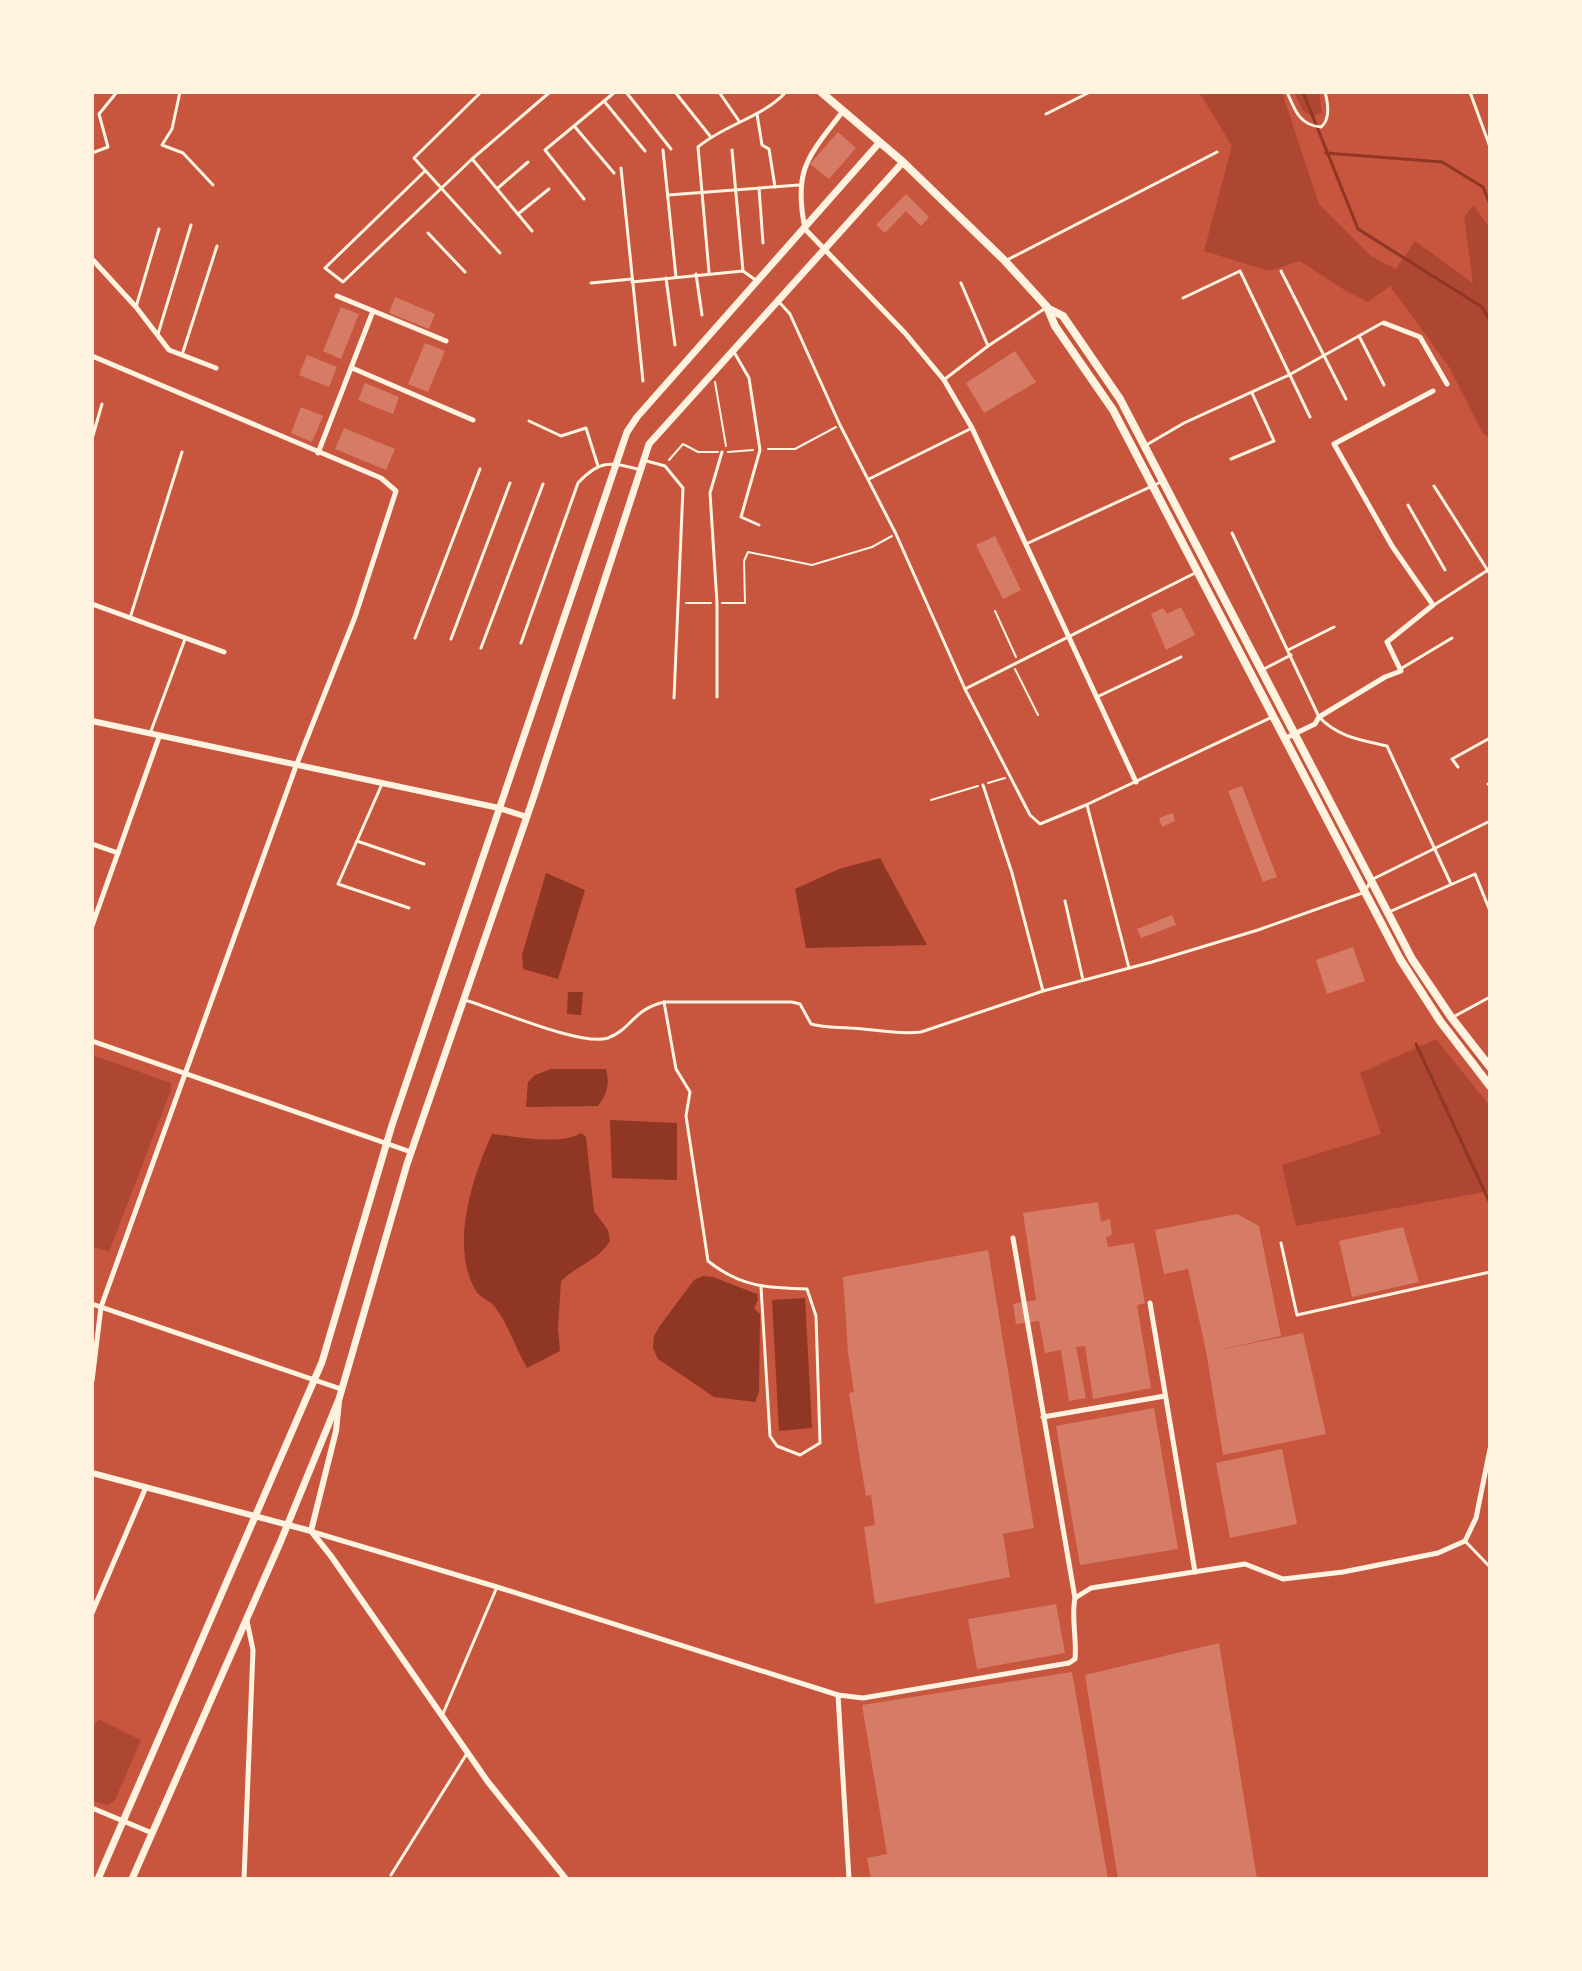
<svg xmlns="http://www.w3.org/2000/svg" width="1582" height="1971" font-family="'Varela Round',sans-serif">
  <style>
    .green { fill: #ae4732 }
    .water { fill: #8f3625 }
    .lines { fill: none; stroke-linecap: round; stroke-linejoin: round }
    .stream { stroke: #8f3625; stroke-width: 3 }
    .building { fill: #d67c66 }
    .path { stroke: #fff3e0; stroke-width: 2 }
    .service { stroke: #fff3e0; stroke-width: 3 }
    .minor { stroke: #fff3e0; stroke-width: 5 }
    .tertiary { stroke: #fff3e0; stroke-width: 6 }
    .secondary { stroke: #fff3e0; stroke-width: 7 }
    .primary { stroke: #fff3e0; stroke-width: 8 }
  </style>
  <rect width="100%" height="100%" fill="#c8553d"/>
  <!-- green -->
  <g class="green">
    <path d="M 1199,92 L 1282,92 L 1319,204 L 1371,256 L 1396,269 L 1415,241 L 1473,283 L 1464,217 L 1474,205 L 1490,229 L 1490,439 L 1482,432 L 1449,367 L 1390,286 L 1368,302 L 1343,289 L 1300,261 L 1269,271 L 1204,251 L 1232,146 Z"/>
    <path d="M 1294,92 L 1319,92 L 1322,113 L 1311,116 L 1303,111 Z"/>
    <path d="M 1436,1039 L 1490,1106 L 1490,1191 L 1296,1226 L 1282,1165 L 1381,1134 L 1360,1073 Z"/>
    <path d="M 92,1055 L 171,1083 L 171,1090 L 109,1252 L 92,1246 Z"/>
    <path d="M 98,1719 L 141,1740 L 115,1800 L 108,1805 L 92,1801 L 92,1730 Z"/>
  </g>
  <!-- water -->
  <g class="water">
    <path d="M 880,858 L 927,945 L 806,948 L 795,889 L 839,869 Z"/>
    <path d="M 546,873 L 585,890 L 558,979 L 523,969 L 522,955 Z"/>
    <path d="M 568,992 L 583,992 L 581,1015 L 567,1014 Z"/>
    <path d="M 551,1069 L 606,1069 C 610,1085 607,1093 598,1106 L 526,1107 L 528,1082 L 535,1075 Z"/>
    <path d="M 610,1120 L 677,1123 L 677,1180 L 612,1178 Z"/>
    <path d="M 581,1133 L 586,1137 L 594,1211 L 608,1230 L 610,1241 C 598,1261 577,1265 561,1281 L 558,1329 L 560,1351 L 527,1368 C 516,1349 508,1324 495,1307 C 490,1300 480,1298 476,1291 C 449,1246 473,1176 492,1134 C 515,1136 562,1146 581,1133 Z"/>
    <path d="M 703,1276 L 713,1277 L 757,1294 L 758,1300 L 754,1308 L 760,1314 L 759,1392 L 755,1402 L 714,1397 L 658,1359 L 653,1348 L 654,1336 L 659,1327 L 694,1280 Z"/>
    <path d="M 805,1298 L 812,1428 L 779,1431 L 772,1300 Z"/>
  </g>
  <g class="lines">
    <!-- stream -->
    <g class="stream">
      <path d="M 1303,92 L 1358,229 L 1482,307 L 1490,321"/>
      <path d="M 1326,153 L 1442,162 L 1483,187 L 1490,204"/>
      <path d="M 1416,1044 L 1490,1203"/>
    </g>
  </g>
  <!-- building -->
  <g class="building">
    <path d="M 838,132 L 856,148 L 829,179 L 810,164 Z"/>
    <path d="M 906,194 L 929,217 L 921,226 L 906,211 L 885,233 L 876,225 Z"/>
    <path d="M 395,297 L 435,314 L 429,329 L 389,313 Z"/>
    <path d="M 341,307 L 359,314 L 341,359 L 323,351 Z"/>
    <path d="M 425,343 L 445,351 L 428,392 L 408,384 Z"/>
    <path d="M 1015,351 L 1036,382 L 984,413 L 966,383 Z"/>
    <path d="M 307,355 L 337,367 L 329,387 L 299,375 Z"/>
    <path d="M 365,383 L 399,397 L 393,414 L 358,400 Z"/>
    <path d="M 301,407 L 323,416 L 312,442 L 291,433 Z"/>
    <path d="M 344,428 L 395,449 L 386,470 L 335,449 Z"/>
    <path d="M 995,536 L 1021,590 L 1003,599 L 976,545 Z"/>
    <path d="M 1181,607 L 1195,635 L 1166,650 L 1151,614 L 1163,608 L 1167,614 Z"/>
    <path d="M 1242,786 L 1277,877 L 1263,882 L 1228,791 Z"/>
    <path d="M 1173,813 L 1175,821 L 1162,827 L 1159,818 Z"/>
    <path d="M 1172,915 L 1176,925 L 1141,938 L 1137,929 Z"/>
    <path d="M 1353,947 L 1365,981 L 1327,994 L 1316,960 Z"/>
    <path d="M 1098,1202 L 1101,1222 L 1110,1219 L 1112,1235 L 1106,1237 L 1108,1247 L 1134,1243 L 1145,1303 L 1137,1305 L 1151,1388 L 1093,1399 L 1085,1346 L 1076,1347 L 1086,1398 L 1069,1401 L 1061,1350 L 1045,1353 L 1039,1321 L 1016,1324 L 1013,1304 L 1036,1300 L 1023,1213 Z"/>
    <path d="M 1237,1214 L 1259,1226 L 1281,1336 L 1210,1352 L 1303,1333 L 1326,1434 L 1223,1455 L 1206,1351 L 1188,1269 L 1164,1274 L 1155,1230 Z"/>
    <path d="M 1403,1227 L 1419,1282 L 1352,1297 L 1339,1241 Z"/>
    <path d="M 988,1250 L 1034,1528 L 1003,1534 L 1010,1577 L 875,1604 L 864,1527 L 875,1525 L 871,1495 L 866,1496 L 849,1393 L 854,1392 L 848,1352 L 843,1277 Z"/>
    <path d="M 1154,1408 L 1178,1549 L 1080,1565 L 1056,1426 Z"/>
    <path d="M 1282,1449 L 1297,1524 L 1230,1538 L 1216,1463 Z"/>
    <path d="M 1056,1604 L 1065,1653 L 977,1669 L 968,1619 Z"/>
    <path d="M 1219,1643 L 1257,1879 L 1118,1879 L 1085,1675 Z"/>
    <path d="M 1072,1672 L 1108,1879 L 871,1879 L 867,1858 L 887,1854 L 862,1705 Z"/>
  </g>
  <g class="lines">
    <!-- path -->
    <g class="path">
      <path d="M 715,382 L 726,446"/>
      <path d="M 768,449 L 795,449 L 836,427"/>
      <path d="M 728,452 L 753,450"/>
      <path d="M 669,460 L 683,444 L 698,452 L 718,452"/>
      <path d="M 686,603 L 711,603"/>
      <path d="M 722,603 L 745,603 L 744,561 L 748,552 L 812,565 L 872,547 L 892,536"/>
      <path d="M 995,611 L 1016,657"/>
      <path d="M 1015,669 L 1038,715"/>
      <path d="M 988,783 L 1005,778"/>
      <path d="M 931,800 L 978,786"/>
    </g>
    <!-- service -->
    <g class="service">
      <path d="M 180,92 L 172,129 L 162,145 L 183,153 L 213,185"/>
      <path d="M 481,92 L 414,158 L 500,253"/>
      <path d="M 626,92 L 671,149"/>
      <path d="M 675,92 L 710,136"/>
      <path d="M 719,92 L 739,121"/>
      <path d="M 1287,92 C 1295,110 1299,125 1321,127 C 1331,119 1328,103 1325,92"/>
      <path d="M 1470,92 L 1490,147"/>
      <path d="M 604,101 L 645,151"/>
      <path d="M 757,114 L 762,145 L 769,149 L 775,187"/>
      <path d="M 1046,114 L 1090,92"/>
      <path d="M 575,127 L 614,173"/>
      <path d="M 663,150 L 676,277"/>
      <path d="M 732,150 L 743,271"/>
      <path d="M 92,153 L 108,147 L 99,114 L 117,92"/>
      <path d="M 473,160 L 532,231"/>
      <path d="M 621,168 L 643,381"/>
      <path d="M 425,171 L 325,268 L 343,282 L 472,159 L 550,92"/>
      <path d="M 92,180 L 92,190"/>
      <path d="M 498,188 L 528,162"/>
      <path d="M 759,188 L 763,243"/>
      <path d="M 668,195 L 799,185"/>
      <path d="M 584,199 L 545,150 L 615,92"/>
      <path d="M 518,214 L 549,189"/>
      <path d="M 428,233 L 465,272"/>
      <path d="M 1007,260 L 1217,152"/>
      <path d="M 1281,271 L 1346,399"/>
      <path d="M 709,272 L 698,147 C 725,124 762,118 786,92"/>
      <path d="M 696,274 L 702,315"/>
      <path d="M 666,278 L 675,345"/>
      <path d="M 632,282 L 743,271 L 757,281"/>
      <path d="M 591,283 L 632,279"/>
      <path d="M 961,283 L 988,346"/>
      <path d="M 1183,298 L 1240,271 L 1310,417"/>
      <path d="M 780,303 L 790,314 L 840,425 L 896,534 L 965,689 L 1030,815 L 1040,824 L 1086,805 L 1272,717"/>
      <path d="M 136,307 L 159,229"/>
      <path d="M 158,334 L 191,225"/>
      <path d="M 1359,336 L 1384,385"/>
      <path d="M 734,352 L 749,378 L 760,450 L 741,517 L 759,525"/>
      <path d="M 182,355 L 217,246"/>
      <path d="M 945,379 L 988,346 L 1044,309"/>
      <path d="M 529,421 L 561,436 L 586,428 L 598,466"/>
      <path d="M 92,439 L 102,404"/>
      <path d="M 1148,444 L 1184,423 L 1289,375 L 1382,323"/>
      <path d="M 1231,459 L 1274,441 L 1252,393"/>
      <path d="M 643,460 L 665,466 L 683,488 L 674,698"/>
      <path d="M 869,479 L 972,428"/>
      <path d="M 1434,486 L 1490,574"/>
      <path d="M 1408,505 L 1445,570"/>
      <path d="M 1232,533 L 1319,717 C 1338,737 1361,740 1387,746 L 1451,884"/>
      <path d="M 1026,544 L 1161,482"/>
      <path d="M 1434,605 L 1488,570"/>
      <path d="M 130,618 L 182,452"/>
      <path d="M 415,638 L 480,469"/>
      <path d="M 451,639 L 510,483"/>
      <path d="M 521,643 L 578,483 C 600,459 611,462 641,470"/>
      <path d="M 481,648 L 543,484"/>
      <path d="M 1288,650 L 1334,627"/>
      <path d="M 1402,668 L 1452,638"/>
      <path d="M 1262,670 L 1291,655"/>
      <path d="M 965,689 L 1197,572"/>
      <path d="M 1099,696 L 1181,657"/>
      <path d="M 717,697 L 717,603 L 710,493 L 722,452"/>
      <path d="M 151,731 L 185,639"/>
      <path d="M 1458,767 L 1452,759 L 1490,738"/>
      <path d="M 382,784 L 338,884 L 409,908"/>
      <path d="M 1488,784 L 1490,783"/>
      <path d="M 983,785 L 1012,873 L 1043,991"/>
      <path d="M 1087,805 L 1129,968"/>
      <path d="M 357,841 L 424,864"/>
      <path d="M 1065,901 L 1083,980"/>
      <path d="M 1389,912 L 1475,874 L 1490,911"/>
      <path d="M 465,1000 C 495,1009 582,1047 608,1038 C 632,1029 632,1010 664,1002 L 792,1002 L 800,1004 L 811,1024 C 825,1028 836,1027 850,1028 C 874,1029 896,1035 921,1032 L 1043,991 L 1152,962 L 1258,930 L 1365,892 L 1371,880 L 1490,821"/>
      <path d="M 664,1002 L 676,1069 L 690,1092 L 686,1116 L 708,1261 C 740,1287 768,1288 807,1289 L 816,1316 L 820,1443 L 800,1455 L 777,1446 L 770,1436 L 761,1287"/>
      <path d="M 1455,1016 L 1490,997"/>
      <path d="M 1281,1243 L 1297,1315 L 1490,1272"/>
      <path d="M 1465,1541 L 1490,1567"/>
      <path d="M 442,1716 L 497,1587"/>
      <path d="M 391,1875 L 466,1755"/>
    </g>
    <!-- minor -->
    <g class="minor">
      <path d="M 843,111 C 808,157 793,169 805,229 L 905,333 L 944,380 L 972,428 L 1136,782"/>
      <path d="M 92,259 L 136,307 L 169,350 L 216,368"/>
      <path d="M 337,296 L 446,341"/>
      <path d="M 1384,323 L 1420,337 L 1447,384"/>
      <path d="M 92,356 L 381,478 L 396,491 L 355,617 L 296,766 L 101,1307 L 92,1381"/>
      <path d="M 352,368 L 473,420"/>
      <path d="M 318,453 L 373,311"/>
      <path d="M 92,604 L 224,652"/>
      <path d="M 1286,738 L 1315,724 L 1319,717 L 1385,677 L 1401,671 L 1387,642 L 1433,605 L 1392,546 L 1334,444 L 1433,391"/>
      <path d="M 92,844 L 118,853"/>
      <path d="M 92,926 L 159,737"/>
      <path d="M 92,1041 L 411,1152"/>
      <path d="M 1013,1238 L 1075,1598"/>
      <path d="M 1150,1303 L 1195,1572"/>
      <path d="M 92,1304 L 341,1389"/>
      <path d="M 1043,1417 L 1165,1396"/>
      <path d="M 313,1532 L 497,1587 L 838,1695 L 863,1698 L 1069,1663 L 1075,1659 C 1077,1638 1071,1618 1075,1598 L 1091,1588 L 1245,1564 L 1283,1579 L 1343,1572 L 1438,1553 L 1465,1541 L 1476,1518 L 1490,1449"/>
      <path d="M 92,1613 L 146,1487"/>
      <path d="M 838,1695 L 849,1879"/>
      <path d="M 92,1808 L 152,1833"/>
      <path d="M 244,1879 L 253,1650 L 247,1621"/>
    </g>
    <!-- tertiary -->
    <g class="tertiary">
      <path d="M 92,721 L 499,808 L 527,817"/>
      <path d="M 92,1473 L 311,1531 L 331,1556 L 488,1782 L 566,1879"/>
      <path d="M 311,1531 L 336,1431 L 339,1402"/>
    </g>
    <!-- secondary -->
    <g class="secondary">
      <path d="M 98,1879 L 322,1362 L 392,1125 L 627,432 L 637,417 L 880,142"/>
      <path d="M 132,1879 L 280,1543 L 339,1399 L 407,1164 L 533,799 L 649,444 L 903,162"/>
    </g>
    <!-- primary -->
    <g class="primary">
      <path d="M 821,92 L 903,162 L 1005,261 L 1047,307 L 1055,326 L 1113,410 L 1400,959 L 1440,1021 L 1490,1086"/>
      <path d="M 1047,308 L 1063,316 L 1120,399 L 1412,959 L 1451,1017 L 1490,1067"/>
    </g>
  </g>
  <!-- border -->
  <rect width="1582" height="1971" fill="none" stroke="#fff3e0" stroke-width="188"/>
</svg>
